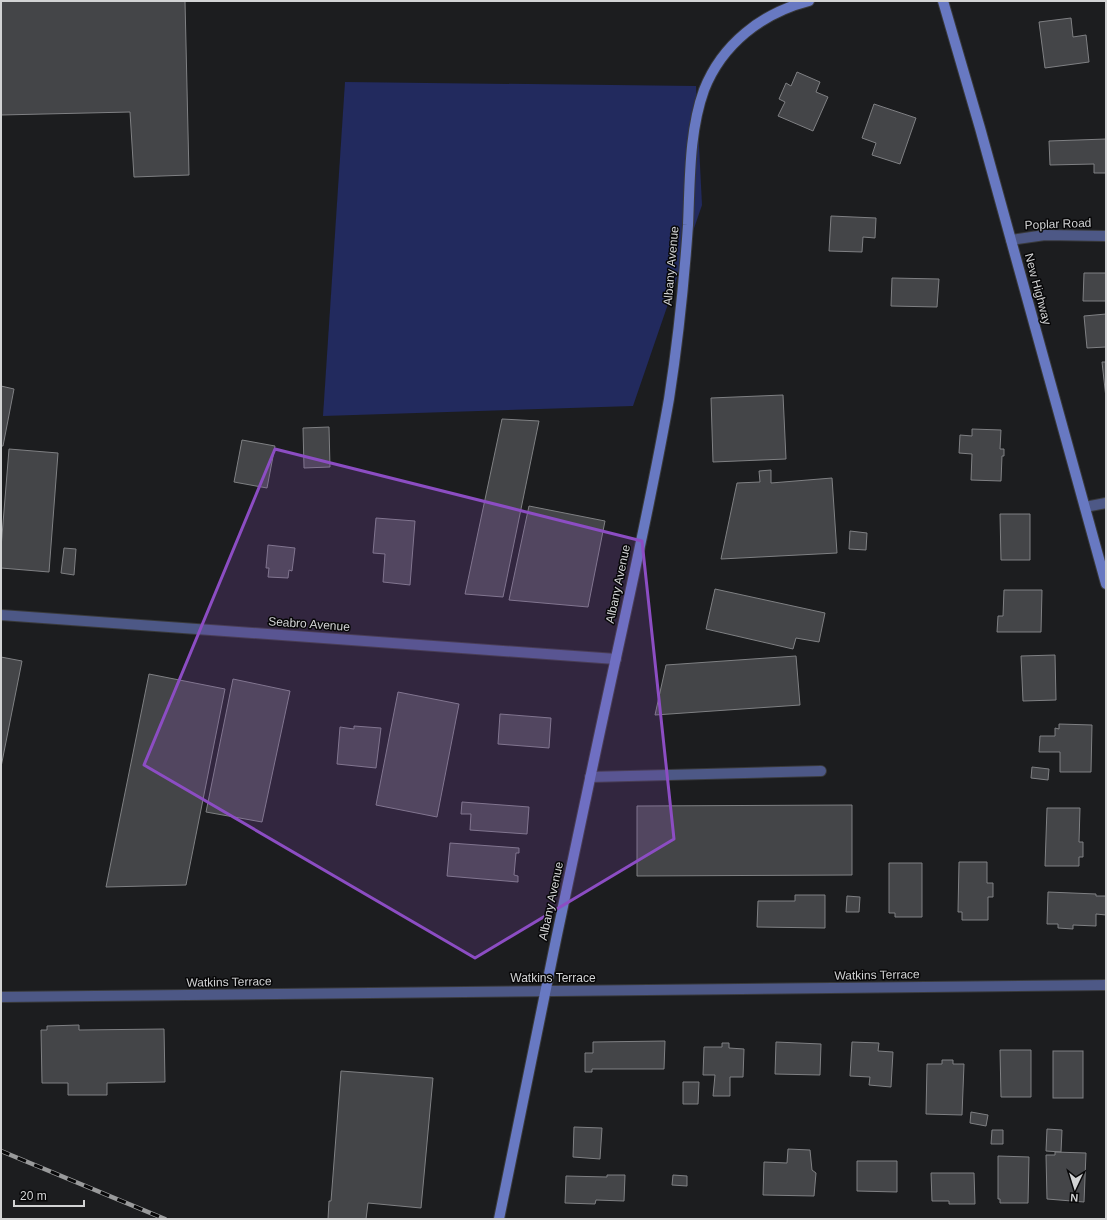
<svg xmlns="http://www.w3.org/2000/svg" width="1107" height="1220" font-family="Helvetica,sans-serif">
  <style>
    .green { fill: #222a5e }
    .building { fill: #444548; stroke: #7f8083 }
    .lines { fill: none; stroke-linecap: round; stroke-linejoin: round }
    .lane-casing { stroke: #393a3c; stroke-width: 12 }
    .street-casing { stroke: #393a3c; stroke-width: 12 }
    .secondary-casing { stroke: #393a3c; stroke-width: 12 }
    .lane { stroke: #4d5886; stroke-width: 10 }
    .street { stroke: #4d5886; stroke-width: 10 }
    .secondary { stroke: #6879c2; stroke-width: 10 }
    .rail-casing { stroke: #999a9b; stroke-width: 4.5 }
    .rail { stroke: #070708; stroke-width: 3; stroke-dasharray: 9; stroke-linecap: butt }
    .marked { fill: #8c4dc3; fill-opacity: 0.2; stroke: #8c4dc3; stroke-width: 3; stroke-linejoin: round }
    .labels { text-anchor: middle; stroke-width: 3; stroke-linejoin: round; paint-order: stroke }
    .street-label { font-size: 12px; fill: #d2d3d4; stroke: #070708 }
  </style>
  <rect width="100%" height="100%" fill="#1c1d1f"/>
  <!-- green -->
  <path class="green" d="M 345,82 L 696,86 L 702,205 L 633,406 L 323,416 Z"/>
  <!-- building -->
  <g class="building">
    <path d="M 1,1 L 185,1 L 189,175 L 134,177 L 130,112 L 1,115 Z"/>
    <path d="M 1071,18 L 1073,37 L 1086,35 L 1089,62 L 1045,68 L 1039,22 Z"/>
    <path d="M 797,72 L 820,82 L 816,92 L 828,97 L 813,131 L 778,116 L 785,102 L 779,99 L 786,83 L 791,86 Z"/>
    <path d="M 874,104 L 916,118 L 900,164 L 872,155 L 876,143 L 862,138 Z"/>
    <path d="M 1106,139 L 1106,173 L 1094,173 L 1094,164 L 1050,165 L 1049,141 Z"/>
    <path d="M 831,216 L 876,218 L 875,238 L 863,237 L 862,252 L 829,251 Z"/>
    <path d="M 1084,273 L 1106,273 L 1106,301 L 1083,301 Z"/>
    <path d="M 892,278 L 939,279 L 937,307 L 891,306 Z"/>
    <path d="M 1106,314 L 1106,347 L 1087,348 L 1084,316 Z"/>
    <path d="M 1102,362 L 1106,362 L 1106,398 Z"/>
    <path d="M 1,386 L 14,389 L 3,446 L 1,446 Z"/>
    <path d="M 783,395 L 786,459 L 713,462 L 711,398 Z"/>
    <path d="M 502,419 L 539,421 L 503,597 L 465,594 Z"/>
    <path d="M 329,427 L 330,467 L 304,468 L 303,428 Z"/>
    <path d="M 972,429 L 1001,430 L 1000,449 L 1004,449 L 1004,456 L 1002,456 L 1001,481 L 971,480 L 972,454 L 959,453 L 960,435 L 972,436 Z"/>
    <path d="M 242,440 L 275,446 L 267,488 L 234,482 Z"/>
    <path d="M 9,449 L 58,453 L 49,572 L 1,568 L 1,548 Z"/>
    <path d="M 771,470 L 771,483 L 832,478 L 837,553 L 721,559 L 737,483 L 760,482 L 759,471 Z"/>
    <path d="M 529,506 L 605,521 L 588,607 L 509,600 Z"/>
    <path d="M 1000,514 L 1030,514 L 1030,560 L 1001,560 Z"/>
    <path d="M 376,518 L 415,521 L 410,585 L 383,582 L 385,554 L 373,553 Z"/>
    <path d="M 850,531 L 867,533 L 866,550 L 849,549 Z"/>
    <path d="M 268,545 L 295,548 L 292,571 L 289,570 L 288,578 L 268,577 L 269,568 L 266,568 Z"/>
    <path d="M 64,548 L 76,549 L 74,575 L 61,573 Z"/>
    <path d="M 715,589 L 825,613 L 819,642 L 796,638 L 793,649 L 706,629 Z"/>
    <path d="M 1004,590 L 1042,590 L 1041,632 L 997,632 L 998,616 L 1003,616 Z"/>
    <path d="M 1055,655 L 1056,700 L 1023,701 L 1021,656 Z"/>
    <path d="M 796,656 L 800,705 L 655,715 L 666,665 Z"/>
    <path d="M 1,657 L 22,661 L 1,767 Z"/>
    <path d="M 149,674 L 225,689 L 186,885 L 106,887 Z"/>
    <path d="M 233,679 L 290,691 L 262,822 L 206,812 Z"/>
    <path d="M 398,692 L 459,704 L 437,817 L 376,805 Z"/>
    <path d="M 500,714 L 551,718 L 549,748 L 498,744 Z"/>
    <path d="M 1059,724 L 1092,725 L 1091,772 L 1060,772 L 1060,752 L 1039,752 L 1040,736 L 1055,736 L 1055,728 L 1059,729 Z"/>
    <path d="M 354,726 L 381,728 L 376,768 L 337,764 L 340,727 L 354,729 Z"/>
    <path d="M 1032,767 L 1049,769 L 1048,780 L 1031,778 Z"/>
    <path d="M 462,802 L 529,807 L 527,834 L 470,830 L 471,814 L 461,814 Z"/>
    <path d="M 852,805 L 852,875 L 637,876 L 637,806 Z"/>
    <path d="M 1047,808 L 1080,808 L 1079,842 L 1083,842 L 1083,857 L 1079,857 L 1079,866 L 1045,866 Z"/>
    <path d="M 450,843 L 519,848 L 519,853 L 516,853 L 514,875 L 518,876 L 518,882 L 447,876 Z"/>
    <path d="M 959,862 L 987,862 L 987,883 L 993,883 L 993,897 L 988,897 L 988,920 L 962,920 L 962,912 L 958,912 Z"/>
    <path d="M 889,863 L 922,863 L 922,917 L 895,917 L 895,913 L 889,913 Z"/>
    <path d="M 1048,892 L 1096,894 L 1096,896 L 1106,896 L 1106,915 L 1096,914 L 1096,926 L 1073,925 L 1073,929 L 1058,928 L 1058,924 L 1047,924 Z"/>
    <path d="M 795,895 L 825,895 L 825,928 L 757,927 L 758,901 L 795,901 Z"/>
    <path d="M 847,896 L 860,897 L 859,912 L 846,912 Z"/>
    <path d="M 79,1025 L 79,1030 L 164,1029 L 165,1082 L 107,1083 L 107,1095 L 68,1095 L 68,1083 L 42,1083 L 41,1030 L 47,1030 L 47,1026 Z"/>
    <path d="M 665,1041 L 664,1069 L 592,1069 L 592,1072 L 585,1072 L 585,1053 L 593,1053 L 593,1042 Z"/>
    <path d="M 776,1042 L 821,1044 L 820,1075 L 775,1074 Z"/>
    <path d="M 852,1042 L 879,1043 L 878,1051 L 893,1052 L 891,1087 L 869,1085 L 870,1077 L 850,1076 Z"/>
    <path d="M 722,1043 L 729,1043 L 729,1048 L 744,1049 L 743,1077 L 730,1077 L 730,1096 L 713,1096 L 715,1075 L 703,1075 L 704,1047 L 722,1047 Z"/>
    <path d="M 1000,1050 L 1031,1050 L 1031,1097 L 1001,1097 Z"/>
    <rect x="1053" y="1051" width="30" height="47"/>
    <path d="M 942,1060 L 953,1060 L 953,1064 L 964,1064 L 962,1115 L 926,1114 L 927,1064 L 942,1064 Z"/>
    <path d="M 341,1071 L 433,1078 L 421,1208 L 368,1203 L 366,1219 L 328,1219 L 329,1201 L 331,1201 Z"/>
    <path d="M 683,1082 L 699,1082 L 698,1104 L 683,1104 Z"/>
    <path d="M 971,1112 L 988,1115 L 986,1126 L 970,1123 Z"/>
    <path d="M 574,1127 L 602,1128 L 600,1159 L 573,1157 Z"/>
    <path d="M 1047,1129 L 1062,1130 L 1061,1152 L 1046,1151 Z"/>
    <path d="M 992,1130 L 1003,1130 L 1003,1144 L 991,1144 Z"/>
    <path d="M 788,1149 L 810,1150 L 812,1170 L 816,1173 L 814,1196 L 763,1195 L 764,1162 L 787,1163 Z"/>
    <path d="M 1055,1152 L 1086,1153 L 1084,1202 L 1047,1199 L 1046,1155 L 1055,1155 Z"/>
    <path d="M 998,1156 L 1029,1157 L 1028,1203 L 1000,1203 L 1000,1199 L 998,1199 Z"/>
    <path d="M 857,1161 L 897,1161 L 897,1192 L 857,1191 Z"/>
    <path d="M 931,1173 L 974,1173 L 975,1204 L 949,1204 L 949,1201 L 932,1201 Z"/>
    <path d="M 607,1175 L 625,1175 L 624,1201 L 596,1200 L 595,1204 L 565,1203 L 566,1176 L 607,1177 Z"/>
    <path d="M 673,1175 L 687,1176 L 687,1186 L 672,1185 Z"/>
  </g>
  <g class="lines">
    <defs>
      <path id="lane" d="M 590,777 L 821,771"/>
      <g id="street">
        <path d="M 1011,240 L 1045,235 L 1106,236"/>
        <path d="M 1085,507 L 1106,503"/>
        <path d="M 1,615 L 616,659"/>
        <path d="M 1,997 L 1106,985"/>
      </g>
      <g id="secondary">
        <path d="M 943,1 L 980,128 L 1106,584"/>
        <path d="M 499,1219 C 529,1071 559,922 591,774 C 617,649 647,524 669,399 C 678,341 684,283 688,225 C 690,181 689,131 704,90 C 722,44 762,13 809,1"/>
      </g>
    </defs>
    <!-- lane casing -->
    <use href="#lane" class="lane-casing"/>
    <!-- street casing -->
    <use href="#street" class="street-casing"/>
    <!-- secondary casing -->
    <use href="#secondary" class="secondary-casing"/>
    <!-- lane -->
    <use href="#lane" class="lane"/>
    <!-- street -->
    <use href="#street" class="street"/>
    <!-- secondary -->
    <use href="#secondary" class="secondary"/>
    <defs>
      <path id="rail" d="M 1,1151 L 165,1219"/>
    </defs>
    <!-- rail casing -->
    <use href="#rail" class="rail-casing"/>
    <!-- rail -->
    <use href="#rail" class="rail"/>
  </g>
  <!-- marked area -->
  <path class="marked" d="M 275,449 L 642,541 L 674,839 L 475,958 L 144,765 Z"/>
  <g class="labels">
    <!-- street labels -->
    <g class="street-label">
      <text transform="translate(1058 224) rotate(-2)" y="4">Poplar Road</text>
      <text transform="translate(671 266) rotate(-85)" y="4">Albany Avenue</text>
      <text transform="translate(1038 289) rotate(75)" y="4">New Highway</text>
      <text transform="translate(618 584) rotate(-78)" y="4">Albany Avenue</text>
      <text transform="translate(309 624) rotate(4)" y="4">Seabro Avenue</text>
      <text transform="translate(551 901) rotate(-78)" y="4">Albany Avenue</text>
      <text transform="translate(877 975) rotate(-1)" y="4">Watkins Terrace</text>
      <text x="553" y="982">Watkins Terrace</text>
      <text transform="translate(229 982) rotate(-1)" y="4">Watkins Terrace</text>
    </g>
  </g>
  <!-- border -->
  <rect width="1107" height="1220" fill="none" stroke="#d2d3d4" stroke-width="4"/>
  <!-- north arrow -->
  <g transform="translate(1075 1188) rotate(184)" stroke="#070708" stroke-width="3" paint-order="stroke">
  <path d="M0-3L7 15L0 10L-7 15Z" fill="#d2d3d4"/>
  <text y="-6" font-size="11" font-weight="bold" text-anchor="middle" fill="#d2d3d4">N</text>
  </g>
  <!-- scale -->
  <path d="M14 1200v6h70v-6" fill="none" stroke="#d2d3d4" stroke-width="2"/>
  <text x="20" y="1200" font-size="12" fill="#d2d3d4" stroke="#070708" stroke-width="3" paint-order="stroke">20 m</text>
</svg>
